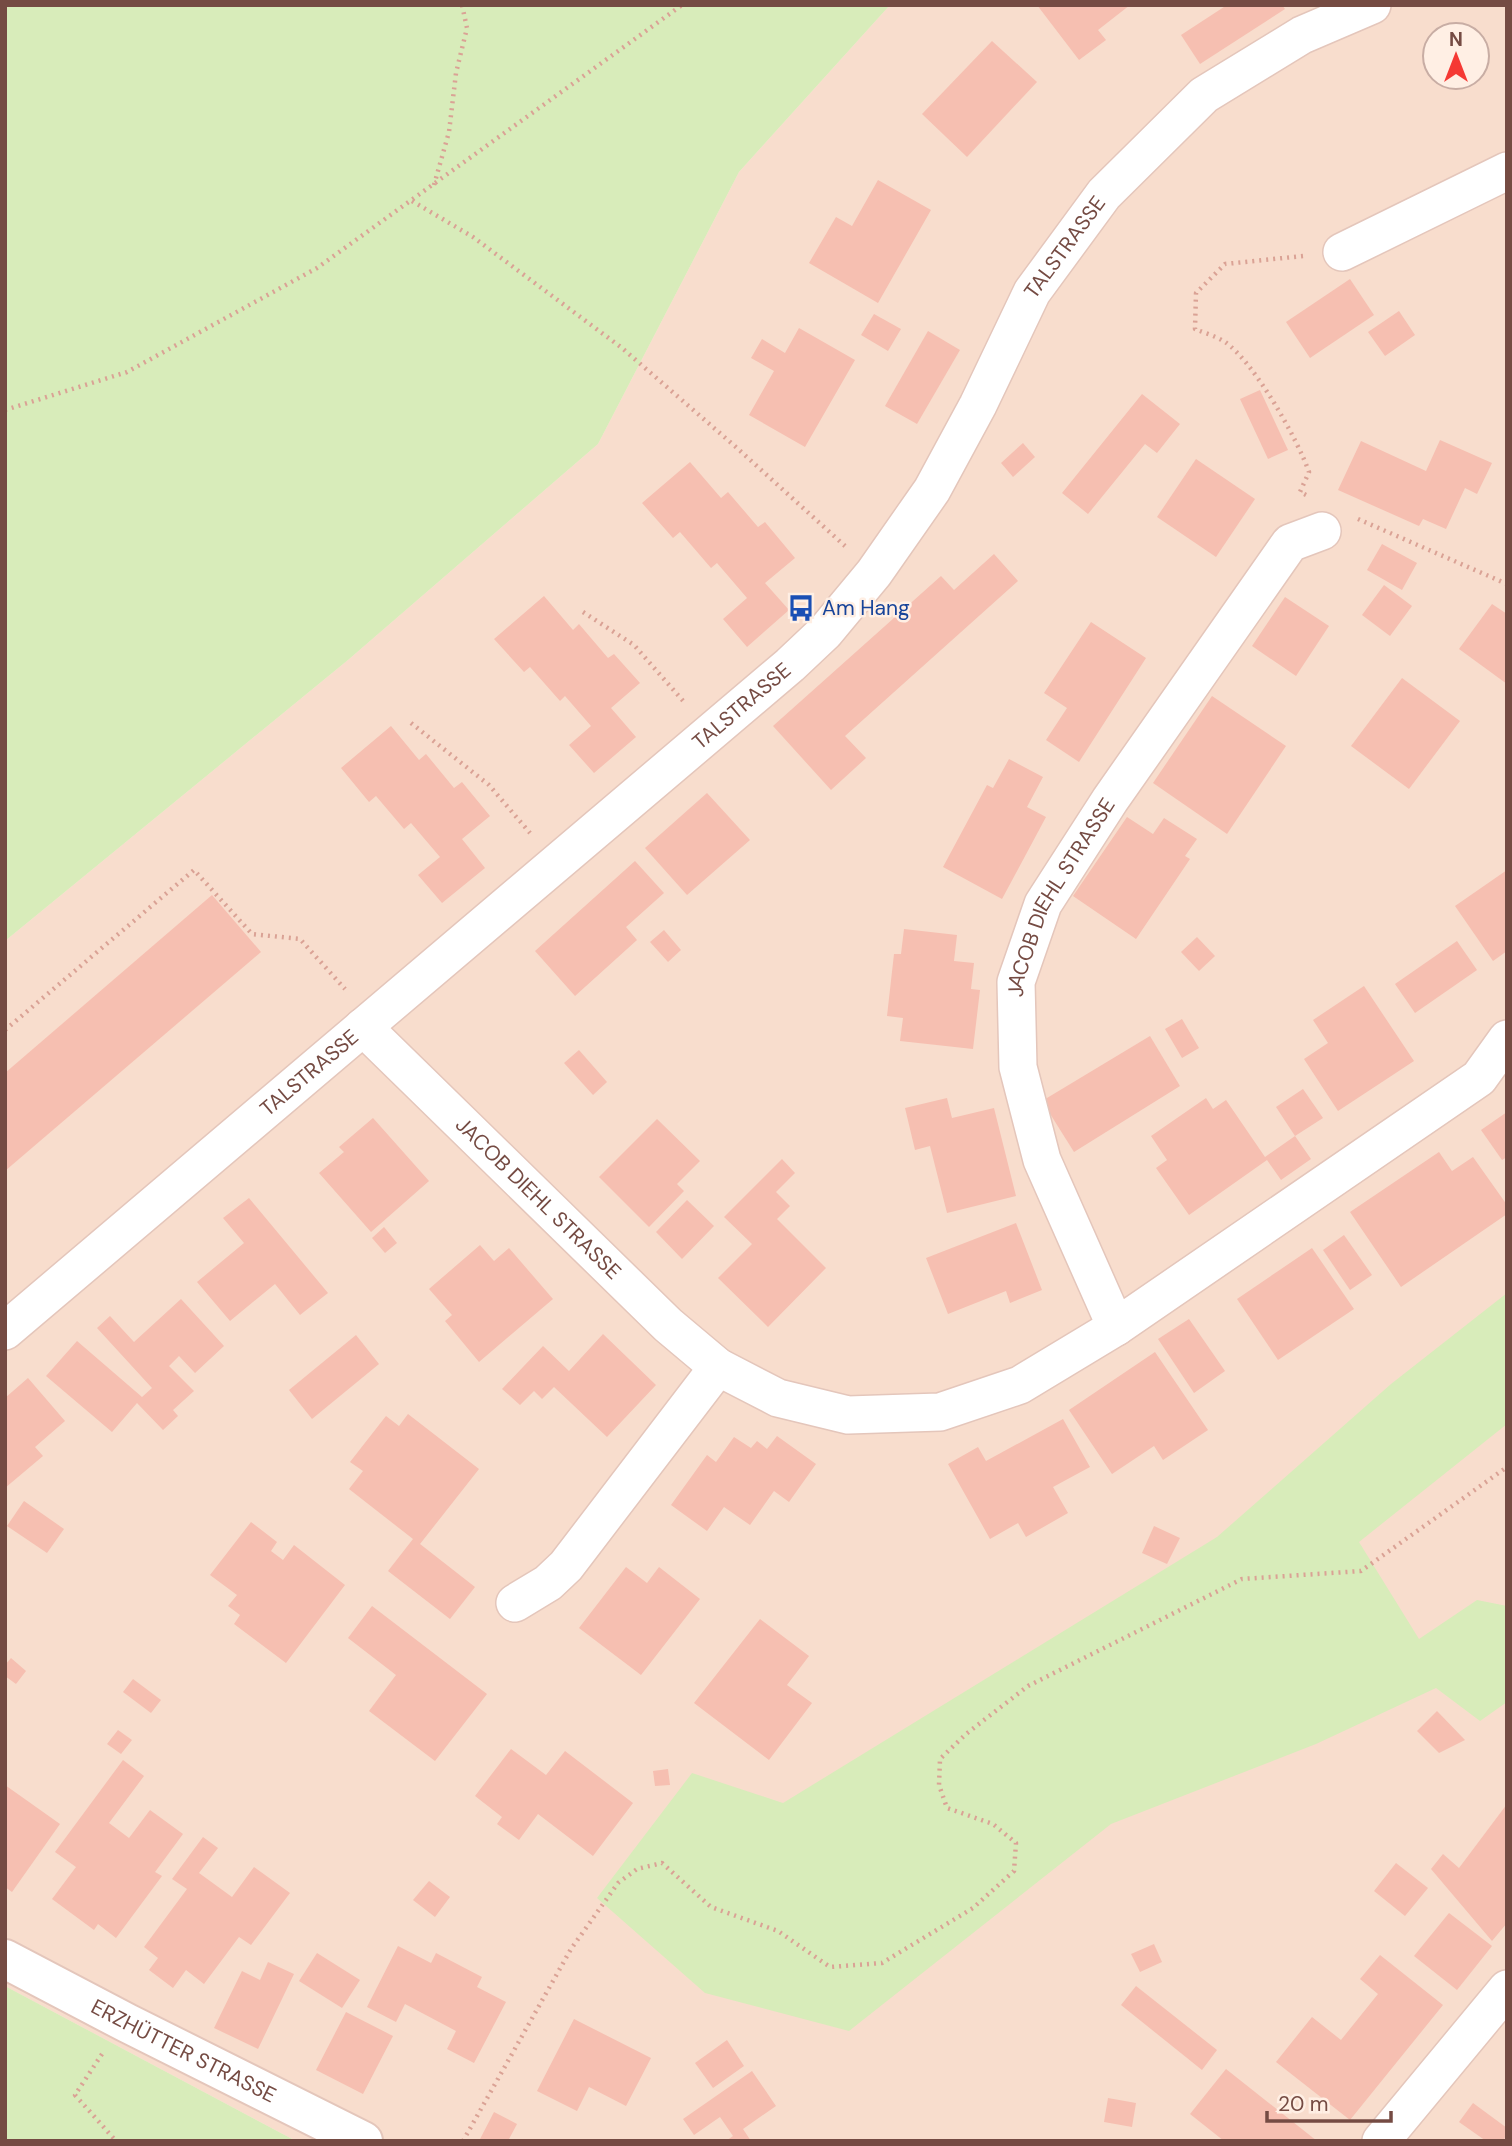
<svg xmlns="http://www.w3.org/2000/svg" width="1512" height="2146" font-family="'DM Sans',sans-serif">
  <style>
    .residential { fill: #f8ddcd; fill-rule: evenodd }
    .green { fill: #d8ecba }
    .building { fill: #f6bfb1 }
    .lines { fill: none; stroke-linecap: round; stroke-linejoin: round }
    .minor-casing { stroke: #e4c6bb; stroke-width: 40 }
    .tertiary-casing { stroke: #e4c6bb; stroke-width: 42 }
    .path { stroke: #daa295; stroke-width: 4.5; stroke-dasharray: 2 5; stroke-linecap: butt }
    .minor { stroke: #fff; stroke-width: 37 }
    .tertiary { stroke: #fff; stroke-width: 38 }
    .labels { text-anchor: middle; stroke-width: 5; stroke-linejoin: round; paint-order: stroke }
    .street-label { font-size: 21px; fill: #754b43; stroke: #ffefe4 }
    .transit-label { font-size: 21px; fill: #164399; stroke: #ffefe4; text-anchor: start }
  </style>
  <rect width="100%" height="100%" fill="#feeadc"/>
  <!-- residential -->
  <path class="residential" d="M 890,5 L 1507,5 L 1507,2141 L 296,2141 L 5,1986 L 5,941 L 348,660 L 598,444 L 739,172 ZM 1435,35 L 1477,35 L 1477,77 L 1435,77 Z"/>
  <!-- green -->
  <g class="green">
    <path d="M 5,5 L 890,5 L 739,172 L 598,444 L 348,660 L 5,941 Z"/>
    <path d="M 1507,1293 L 1507,1424 L 1359,1542 L 1419,1639 L 1477,1600 L 1507,1606 L 1507,1702 L 1480,1721 L 1436,1688 L 1316,1744 L 1111,1824 L 849,2031 L 705,1993 L 597,1898 L 692,1773 L 783,1803 L 1217,1537 L 1391,1384 Z"/>
    <path d="M 5,1986 L 296,2141 L 5,2141 Z"/>
  </g>
  <!-- building -->
  <g class="building">
    <path d="M 1037,5 L 1130,5 L 1098,30 L 1106,40 L 1079,60 Z"/>
    <path d="M 1227,5 L 1282,5 L 1285,9 L 1200,64 L 1181,35 Z"/>
    <path d="M 992,41 L 1037,82 L 967,157 L 922,114 Z"/>
    <path d="M 878,180 L 931,210 L 878,303 L 809,263 L 836,217 L 852,226 Z"/>
    <path d="M 1350,279 L 1374,315 L 1310,358 L 1286,322 Z"/>
    <path d="M 1399,311 L 1415,335 L 1385,356 L 1368,332 Z"/>
    <path d="M 874,314 L 901,329 L 888,351 L 861,335 Z"/>
    <path d="M 799,328 L 855,360 L 805,447 L 749,415 L 774,371 L 751,358 L 762,339 L 785,353 Z"/>
    <path d="M 928,331 L 960,350 L 917,424 L 885,406 Z"/>
    <path d="M 1260,390 L 1288,450 L 1268,459 L 1240,399 Z"/>
    <path d="M 1142,394 L 1180,424 L 1157,453 L 1145,444 L 1088,514 L 1062,493 Z"/>
    <path d="M 1440,440 L 1492,463 L 1477,494 L 1465,488 L 1446,529 L 1423,519 L 1419,526 L 1338,490 L 1361,441 L 1426,471 Z"/>
    <path d="M 1023,443 L 1035,457 L 1013,477 L 1001,463 Z"/>
    <path d="M 1196,459 L 1255,499 L 1216,557 L 1157,517 Z"/>
    <path d="M 690,462 L 721,498 L 728,492 L 758,527 L 765,522 L 795,558 L 765,583 L 789,610 L 747,647 L 723,619 L 747,598 L 717,563 L 711,568 L 680,532 L 673,538 L 642,503 Z"/>
    <path d="M 1382,544 L 1417,563 L 1402,590 L 1367,570 Z"/>
    <path d="M 994,554 L 1018,581 L 845,736 L 866,758 L 831,790 L 773,726 L 941,576 L 954,590 Z"/>
    <path d="M 1384,585 L 1412,606 L 1390,636 L 1362,615 Z"/>
    <path d="M 544,596 L 573,630 L 579,624 L 608,658 L 614,654 L 640,683 L 611,708 L 636,737 L 594,773 L 569,745 L 591,726 L 565,696 L 560,701 L 530,667 L 524,672 L 494,639 Z"/>
    <path d="M 1285,597 L 1329,626 L 1296,676 L 1252,646 Z"/>
    <path d="M 1492,604 L 1507,614 L 1507,684 L 1459,649 Z"/>
    <path d="M 1091,622 L 1146,658 L 1079,762 L 1046,740 L 1067,708 L 1044,693 Z"/>
    <path d="M 1402,678 L 1460,721 L 1409,789 L 1351,746 Z"/>
    <path d="M 1212,696 L 1286,746 L 1227,834 L 1153,783 Z"/>
    <path d="M 391,726 L 419,760 L 426,754 L 454,788 L 462,782 L 490,816 L 462,839 L 485,868 L 442,903 L 418,875 L 440,857 L 411,823 L 404,829 L 376,796 L 369,802 L 341,768 Z"/>
    <path d="M 1009,759 L 1043,777 L 1027,807 L 1046,817 L 1002,899 L 943,867 L 987,785 L 993,788 Z"/>
    <path d="M 707,793 L 750,840 L 687,895 L 645,848 Z"/>
    <path d="M 1127,817 L 1153,834 L 1164,818 L 1197,839 L 1185,856 L 1190,859 L 1136,939 L 1073,896 Z"/>
    <path d="M 635,861 L 664,893 L 626,927 L 637,940 L 575,996 L 535,951 Z"/>
    <path d="M 1507,870 L 1507,951 L 1493,961 L 1455,906 Z"/>
    <path d="M 212,895 L 261,952 L 5,1171 L 5,1073 Z"/>
    <path d="M 904,929 L 957,935 L 954,961 L 974,963 L 971,989 L 980,990 L 973,1049 L 900,1041 L 903,1018 L 887,1016 L 894,954 L 901,954 Z"/>
    <path d="M 664,930 L 681,950 L 668,962 L 650,942 Z"/>
    <path d="M 1197,937 L 1215,956 L 1199,971 L 1181,952 Z"/>
    <path d="M 1457,941 L 1477,970 L 1415,1013 L 1395,984 Z"/>
    <path d="M 1364,986 L 1414,1061 L 1338,1111 L 1304,1059 L 1328,1043 L 1313,1020 Z"/>
    <path d="M 1182,1019 L 1199,1048 L 1182,1058 L 1165,1029 Z"/>
    <path d="M 1150,1036 L 1180,1086 L 1074,1152 L 1042,1101 Z"/>
    <path d="M 579,1050 L 607,1082 L 593,1095 L 564,1063 Z"/>
    <path d="M 1303,1089 L 1323,1118 L 1295,1136 L 1276,1107 Z"/>
    <path d="M 947,1098 L 952,1118 L 994,1108 L 1016,1196 L 947,1213 L 930,1146 L 915,1150 L 905,1108 Z"/>
    <path d="M 1206,1098 L 1213,1109 L 1226,1100 L 1265,1157 L 1295,1136 L 1311,1159 L 1281,1180 L 1267,1160 L 1189,1215 L 1156,1168 L 1167,1160 L 1151,1136 Z"/>
    <path d="M 1507,1112 L 1507,1157 L 1502,1160 L 1481,1130 Z"/>
    <path d="M 373,1118 L 429,1181 L 371,1232 L 319,1173 L 344,1152 L 339,1147 Z"/>
    <path d="M 657,1119 L 700,1161 L 677,1184 L 684,1191 L 649,1227 L 599,1177 Z"/>
    <path d="M 1439,1152 L 1452,1171 L 1473,1157 L 1507,1205 L 1507,1214 L 1401,1287 L 1350,1212 Z"/>
    <path d="M 782,1159 L 795,1173 L 776,1192 L 790,1206 L 777,1219 L 826,1268 L 768,1327 L 718,1278 L 752,1244 L 724,1217 Z"/>
    <path d="M 249,1198 L 328,1293 L 300,1315 L 275,1284 L 230,1321 L 197,1282 L 244,1243 L 223,1218 Z"/>
    <path d="M 687,1200 L 714,1226 L 682,1259 L 656,1232 Z"/>
    <path d="M 1016,1223 L 1042,1290 L 1010,1303 L 1006,1291 L 948,1314 L 926,1258 Z"/>
    <path d="M 384,1227 L 397,1243 L 385,1253 L 372,1238 Z"/>
    <path d="M 1344,1235 L 1372,1275 L 1350,1290 L 1323,1250 Z"/>
    <path d="M 480,1245 L 494,1261 L 509,1248 L 553,1299 L 479,1362 L 445,1321 L 452,1315 L 429,1289 Z"/>
    <path d="M 1312,1248 L 1354,1309 L 1278,1360 L 1237,1299 Z"/>
    <path d="M 181,1299 L 224,1346 L 195,1373 L 179,1356 L 169,1366 L 194,1391 L 173,1410 L 178,1416 L 163,1430 L 137,1403 L 112,1432 L 46,1376 L 77,1341 L 142,1397 L 152,1388 L 97,1328 L 110,1316 L 134,1342 Z"/>
    <path d="M 1189,1319 L 1225,1371 L 1194,1393 L 1158,1339 Z"/>
    <path d="M 603,1334 L 656,1385 L 607,1437 L 554,1387 L 542,1399 L 534,1391 L 520,1405 L 502,1389 L 543,1346 L 569,1371 Z"/>
    <path d="M 356,1335 L 379,1364 L 312,1419 L 289,1390 Z"/>
    <path d="M 1155,1352 L 1208,1430 L 1163,1460 L 1154,1446 L 1112,1474 L 1069,1410 Z"/>
    <path d="M 28,1378 L 65,1421 L 35,1447 L 43,1456 L 5,1488 L 5,1398 Z"/>
    <path d="M 408,1414 L 479,1469 L 420,1544 L 475,1587 L 450,1619 L 388,1571 L 413,1539 L 349,1489 L 363,1471 L 350,1462 L 386,1416 L 399,1426 Z"/>
    <path d="M 1063,1419 L 1090,1467 L 1053,1487 L 1068,1513 L 1026,1537 L 1018,1523 L 990,1539 L 948,1464 L 978,1447 L 986,1461 Z"/>
    <path d="M 777,1436 L 816,1464 L 789,1502 L 774,1491 L 750,1525 L 724,1507 L 707,1531 L 671,1505 L 707,1455 L 716,1462 L 734,1437 L 751,1448 L 757,1441 L 767,1449 Z"/>
    <path d="M 24,1501 L 64,1529 L 47,1553 L 7,1526 Z"/>
    <path d="M 251,1522 L 277,1542 L 271,1551 L 283,1560 L 294,1545 L 345,1585 L 286,1663 L 234,1624 L 240,1615 L 228,1606 L 237,1595 L 210,1575 Z"/>
    <path d="M 1154,1526 L 1180,1538 L 1167,1564 L 1142,1553 Z"/>
    <path d="M 626,1567 L 647,1583 L 659,1567 L 700,1599 L 641,1675 L 579,1628 Z"/>
    <path d="M 372,1606 L 487,1694 L 435,1761 L 369,1711 L 396,1675 L 348,1638 Z"/>
    <path d="M 760,1619 L 809,1656 L 787,1685 L 812,1703 L 769,1760 L 694,1703 Z"/>
    <path d="M 11,1658 L 26,1671 L 16,1684 L 5,1676 L 5,1665 Z"/>
    <path d="M 133,1679 L 161,1700 L 151,1713 L 123,1692 Z"/>
    <path d="M 1437,1711 L 1465,1740 L 1439,1753 L 1417,1731 Z"/>
    <path d="M 118,1730 L 132,1740 L 121,1754 L 107,1744 Z"/>
    <path d="M 511,1749 L 546,1775 L 565,1751 L 633,1803 L 593,1856 L 538,1814 L 519,1840 L 497,1824 L 502,1817 L 475,1796 Z"/>
    <path d="M 123,1760 L 144,1776 L 109,1823 L 129,1838 L 150,1810 L 183,1834 L 155,1872 L 162,1876 L 116,1938 L 98,1924 L 94,1930 L 52,1899 L 76,1867 L 55,1852 Z"/>
    <path d="M 668,1769 L 670,1785 L 655,1786 L 653,1771 Z"/>
    <path d="M 5,1785 L 60,1824 L 12,1892 L 5,1887 Z"/>
    <path d="M 1507,1804 L 1507,1923 L 1492,1941 L 1431,1869 L 1443,1854 L 1459,1868 Z"/>
    <path d="M 203,1837 L 218,1848 L 199,1873 L 232,1897 L 254,1867 L 290,1893 L 251,1945 L 239,1937 L 204,1984 L 186,1970 L 173,1988 L 149,1970 L 158,1958 L 144,1947 L 187,1889 L 172,1879 Z"/>
    <path d="M 1396,1863 L 1428,1888 L 1405,1916 L 1374,1891 Z"/>
    <path d="M 429,1881 L 450,1897 L 435,1917 L 413,1900 Z"/>
    <path d="M 1449,1913 L 1492,1946 L 1457,1990 L 1414,1956 Z"/>
    <path d="M 1154,1944 L 1162,1962 L 1140,1972 L 1131,1954 Z"/>
    <path d="M 398,1946 L 431,1963 L 436,1953 L 482,1977 L 477,1987 L 506,2002 L 474,2063 L 447,2049 L 456,2031 L 405,2004 L 396,2022 L 367,2007 Z"/>
    <path d="M 317,1953 L 360,1980 L 342,2008 L 299,1981 Z"/>
    <path d="M 1380,1955 L 1443,2005 L 1350,2120 L 1276,2062 L 1312,2017 L 1341,2040 L 1378,1994 L 1360,1979 Z"/>
    <path d="M 268,1962 L 294,1974 L 258,2049 L 214,2028 L 242,1971 L 260,1980 Z"/>
    <path d="M 1136,1986 L 1217,2050 L 1202,2070 L 1121,2005 Z"/>
    <path d="M 346,2012 L 393,2036 L 363,2094 L 316,2070 Z"/>
    <path d="M 574,2019 L 651,2058 L 626,2106 L 589,2087 L 577,2111 L 537,2091 Z"/>
    <path d="M 727,2040 L 744,2066 L 713,2088 L 695,2063 Z"/>
    <path d="M 1226,2069 L 1317,2141 L 1224,2141 L 1190,2114 Z"/>
    <path d="M 752,2071 L 776,2106 L 743,2129 L 751,2141 L 726,2141 L 733,2136 L 720,2117 L 694,2135 L 683,2119 Z"/>
    <path d="M 1108,2098 L 1136,2103 L 1132,2127 L 1104,2122 Z"/>
    <path d="M 1473,2103 L 1507,2128 L 1504,2141 L 1486,2141 L 1459,2122 Z"/>
    <path d="M 494,2112 L 517,2124 L 508,2141 L 479,2141 Z"/>
  </g>
  <g class="lines">
    <defs>
      <g id="minor">
        <path d="M 1342,252 L 1507,171"/>
        <path id="s1" d="M 363,1027 L 668,1325 L 718,1367 L 778,1398 L 848,1415 L 940,1412 L 1020,1385 L 1116,1327 L 1042,1160 L 1018,1067 L 1016,982 L 1043,904 L 1110,800 L 1290,543 L 1322,531"/>
        <path d="M 1116,1327 L 1479,1078 L 1507,1039"/>
        <path id="s2" d="M 5,1331 L 790,665 L 825,632 L 874,573 L 932,490 L 978,405 L 1032,292 L 1104,194 L 1204,95 L 1302,35 L 1372,5"/>
        <path d="M 515,1603 L 548,1583 L 566,1566 L 718,1367"/>
        <path d="M 1381,2141 L 1507,1989"/>
      </g>
      <g id="tertiary">
        <path id="s3" d="M 5,1959 L 127,2023 L 363,2141"/>
      </g>
    </defs>
    <!-- minor casing -->
    <use href="#minor" class="minor-casing"/>
    <!-- tertiary casing -->
    <use href="#tertiary" class="tertiary-casing"/>
    <!-- path -->
    <g class="path">
      <path d="M 434,185 L 449,132 L 456,73 L 467,28 L 462,5"/>
      <path d="M 412,201 L 473,237 L 622,348 L 737,448 L 845,546"/>
      <path d="M 1303,256 L 1225,264 L 1196,293 L 1195,329 C 1204,333 1216,336 1225,342 C 1254,362 1297,438 1309,472 L 1300,492 L 1306,495"/>
      <path d="M 5,410 L 127,372 L 317,268 L 682,5"/>
      <path d="M 1358,519 L 1507,584"/>
      <path d="M 583,612 L 634,645 L 684,702"/>
      <path d="M 411,723 L 489,785 L 530,833"/>
      <path d="M 5,1030 L 194,870 L 252,934 L 300,939 L 345,989"/>
      <path d="M 102,2054 L 75,2095 L 116,2141"/>
      <path d="M 463,2141 L 571,1949 L 618,1883 L 637,1869 L 662,1863 L 711,1907 L 778,1931 L 830,1967 L 882,1963 L 973,1908 L 1014,1871 L 1016,1843 L 993,1824 L 947,1808 L 939,1785 L 940,1759 L 966,1734 L 1028,1686 L 1242,1579 L 1361,1571 L 1507,1467"/>
    </g>
    <!-- minor -->
    <use href="#minor" class="minor"/>
    <!-- tertiary -->
    <use href="#tertiary" class="tertiary"/>
  </g>
  <!-- icons -->
  <defs>
    <symbol id="bus-bare" viewBox="-9 -9 18 18"><path d="M-5-6H5V4H4V6H2V4H-2V6H-4V4H-5ZM-3.5-4V0h7V-4ZM-3.5 1.2v1.5H-2V1.2ZM2 1.2v1.5H3.5V1.2Z" fill="#1a4fb4" stroke="#ffefe4" stroke-width="2.5" paint-order="stroke"/></symbol>
  </defs>
  <g fill-rule="evenodd">
    <use href="#bus-bare" x="782" y="589" width="38" height="38"/>
  </g>
  <g class="labels">
    <!-- street labels -->
    <g class="street-label">
      <text dy="7" stroke="none"><textPath href="#s2" startOffset="1533">TALSTRASSE</textPath></text>
      <text dy="7" stroke="none"><textPath href="#s2" startOffset="966">TALSTRASSE</textPath></text>
      <text dy="7" stroke="none"><textPath href="#s1" startOffset="1379">JACOB DIEHL STRASSE</textPath></text>
      <text dy="7" stroke="none"><textPath href="#s2" startOffset="399">TALSTRASSE</textPath></text>
      <text dy="7" stroke="none"><textPath href="#s1" startOffset="245">JACOB DIEHL STRASSE</textPath></text>
      <text dy="7" stroke="none"><textPath href="#s3" startOffset="201">ERZHÜTTER STRASSE</textPath></text>
    </g>
    <!-- transit labels -->
    <g class="transit-label">
      <text x="822" y="615">Am Hang</text>
    </g>
  </g>
  <!-- border -->
  <rect width="1512" height="2146" fill="none" stroke="#754b43" stroke-width="14"/>
  <!-- north arrow -->
  <g transform="translate(1456 56)"><circle r="33" fill="#ffefe4" stroke="#c8ada4" stroke-width="2"/>
  <path d="M0-5L12 26L0 18L-12 26Z" fill="#f53934"/>
  <text y="-10" font-size="19" font-weight="bold" text-anchor="middle" fill="#754b43">N</text>
  </g>
  <!-- scale -->
  <path d="M1267 2111v10h124v-10" fill="none" stroke="#754b43" stroke-width="3.5"/>
  <text x="1278" y="2111" font-size="21" fill="#754b43" stroke="#ffefe4" stroke-width="5" paint-order="stroke">20 m</text>
</svg>
